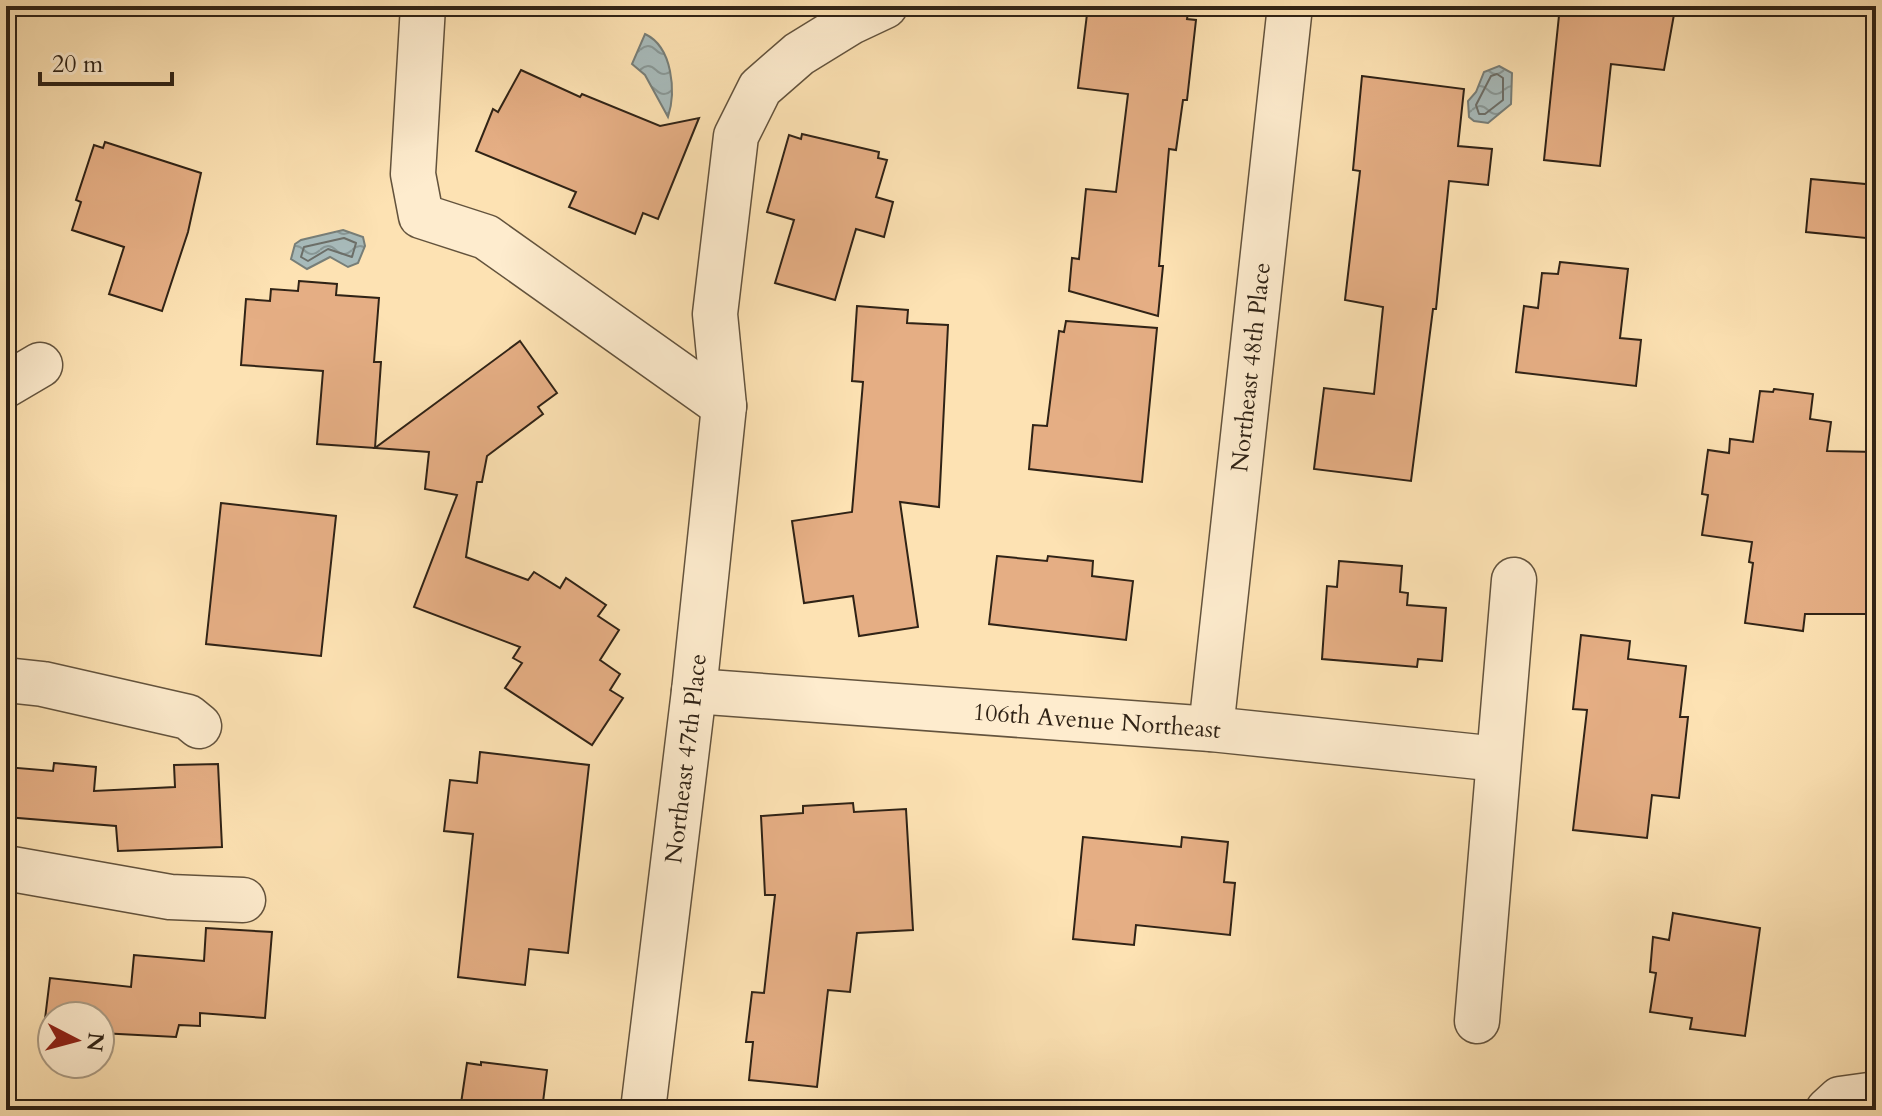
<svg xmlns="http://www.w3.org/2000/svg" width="1882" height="1116" font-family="Cardo,serif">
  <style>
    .water { fill: url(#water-waves); stroke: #777e78; stroke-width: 2 }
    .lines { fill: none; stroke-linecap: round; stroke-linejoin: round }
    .shore { stroke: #6c6e68; stroke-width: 2 }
    .building { fill: #e5ae84; stroke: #302316; stroke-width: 2 }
    .minor-casing { stroke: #63533d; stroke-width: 47 }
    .minor { stroke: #feecce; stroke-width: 44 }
    .labels { text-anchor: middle; stroke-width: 8; stroke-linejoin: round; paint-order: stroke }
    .street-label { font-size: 24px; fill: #302316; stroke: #feecce }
  </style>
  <defs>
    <pattern id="water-waves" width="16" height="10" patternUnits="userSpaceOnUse" patternTransform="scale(2)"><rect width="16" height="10" fill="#a7baba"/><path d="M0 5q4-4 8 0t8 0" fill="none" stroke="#889796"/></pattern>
  </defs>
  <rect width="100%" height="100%" fill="#fde2b3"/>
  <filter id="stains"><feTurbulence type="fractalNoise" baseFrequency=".0025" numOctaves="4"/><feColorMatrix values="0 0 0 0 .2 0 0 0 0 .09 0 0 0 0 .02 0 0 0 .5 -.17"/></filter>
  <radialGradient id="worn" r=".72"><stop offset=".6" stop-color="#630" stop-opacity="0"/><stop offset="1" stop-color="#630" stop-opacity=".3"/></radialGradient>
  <!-- water -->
  <g class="water">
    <path d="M 645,34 C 673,47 676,92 668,117 L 645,75 L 632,64 Z"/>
    <path d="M 1499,66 L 1512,73 L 1511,104 L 1488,123 L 1474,121 L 1469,117 L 1468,101 L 1476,92 L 1484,72 Z"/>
    <path d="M 343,230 L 363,237 L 365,246 L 358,263 L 348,267 L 330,257 L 307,269 L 291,259 L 295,244 L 301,240 Z"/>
  </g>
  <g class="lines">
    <!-- shore -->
    <g class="shore">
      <path d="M 1497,74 L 1503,78 L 1503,100 L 1485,114 L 1479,114 L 1476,105 L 1491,76 Z"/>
      <path d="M 344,238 L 356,243 L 352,257 L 328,249 L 308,261 L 301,257 L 304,247 Z"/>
    </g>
  </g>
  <!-- building -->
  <g class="building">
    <path d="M 1088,6 L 1189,6 L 1187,19 L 1196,20 L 1187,100 L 1183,100 L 1176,150 L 1169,149 L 1159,266 L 1163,266 L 1158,316 L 1069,291 L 1072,258 L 1079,259 L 1086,189 L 1116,192 L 1128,94 L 1078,88 Z"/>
    <path d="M 1560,6 L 1675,9 L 1664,70 L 1611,64 L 1600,166 L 1544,160 Z"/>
    <path d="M 521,70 L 580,97 L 582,94 L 660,126 L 699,118 L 658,219 L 643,213 L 635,234 L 569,207 L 576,192 L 476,151 L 493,109 L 498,112 Z"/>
    <path d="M 1362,76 L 1464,89 L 1458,146 L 1492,149 L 1488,185 L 1449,181 L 1436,309 L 1433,309 L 1411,481 L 1314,469 L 1324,388 L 1374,394 L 1383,307 L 1345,300 L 1360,171 L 1353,170 Z"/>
    <path d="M 802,134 L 879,152 L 878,158 L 887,160 L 876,197 L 893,202 L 884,237 L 856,229 L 835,300 L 775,283 L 794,220 L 767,212 L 789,135 L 801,139 Z"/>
    <path d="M 105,142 L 201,173 L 188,232 L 162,311 L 109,294 L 124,247 L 72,230 L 81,202 L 76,200 L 94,145 L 103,148 Z"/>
    <path d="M 1811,179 L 1876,185 L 1876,239 L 1806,232 Z"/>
    <path d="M 1560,262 L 1628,269 L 1620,338 L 1641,340 L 1636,386 L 1516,372 L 1524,306 L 1538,308 L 1542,273 L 1558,274 Z"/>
    <path d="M 299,281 L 337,284 L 336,295 L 379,298 L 374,362 L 381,362 L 375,448 L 317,444 L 323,371 L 241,365 L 246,299 L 270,301 L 271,289 L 298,291 Z"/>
    <path d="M 857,306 L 908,310 L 907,323 L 948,325 L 939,507 L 900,502 L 918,627 L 859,636 L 853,596 L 804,603 L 792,521 L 852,512 L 863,382 L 852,381 Z"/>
    <path d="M 1066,321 L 1157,328 L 1142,482 L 1029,469 L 1033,425 L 1047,426 L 1059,331 L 1064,332 Z"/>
    <path d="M 520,341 L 557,393 L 538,407 L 543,414 L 487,456 L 482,482 L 477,482 L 466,557 L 528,580 L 534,572 L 560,588 L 566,578 L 606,605 L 598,616 L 619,630 L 600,660 L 620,674 L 610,690 L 623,698 L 592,745 L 505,688 L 522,663 L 513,658 L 520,647 L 414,607 L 457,495 L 425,489 L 429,452 L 375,448 Z"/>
    <path d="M 1774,389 L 1813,394 L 1810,419 L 1831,422 L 1827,451 L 1876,452 L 1876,614 L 1805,614 L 1803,631 L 1745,623 L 1753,563 L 1749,562 L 1752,542 L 1702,535 L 1708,495 L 1702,494 L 1708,450 L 1729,453 L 1730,439 L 1753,442 L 1760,391 L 1773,392 Z"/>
    <path d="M 221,503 L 336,516 L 321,656 L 206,644 Z"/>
    <path d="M 997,556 L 1047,561 L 1048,556 L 1093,561 L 1092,576 L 1133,581 L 1126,640 L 989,624 Z"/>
    <path d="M 1339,561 L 1402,566 L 1400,592 L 1408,593 L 1407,605 L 1446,608 L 1442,661 L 1418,659 L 1417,667 L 1322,659 L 1327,586 L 1337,587 Z"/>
    <path d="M 1581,635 L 1630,641 L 1628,659 L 1686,666 L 1680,717 L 1688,717 L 1679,798 L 1652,795 L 1647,838 L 1573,830 L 1587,710 L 1573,709 Z"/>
    <path d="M 480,752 L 589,765 L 568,953 L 529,949 L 525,985 L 458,977 L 473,834 L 444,831 L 450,780 L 477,783 Z"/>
    <path d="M 54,763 L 96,767 L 94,791 L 175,787 L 174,765 L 218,764 L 222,847 L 118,851 L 116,826 L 6,817 L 6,767 L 53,771 Z"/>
    <path d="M 853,803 L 854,812 L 906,809 L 913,930 L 857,933 L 850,992 L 828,990 L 817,1087 L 749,1080 L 753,1042 L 746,1042 L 752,992 L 764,993 L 775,895 L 765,895 L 761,816 L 803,813 L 803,806 Z"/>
    <path d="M 1083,837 L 1181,847 L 1182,837 L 1228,842 L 1224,882 L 1235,883 L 1230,935 L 1136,925 L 1134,945 L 1073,939 Z"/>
    <path d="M 1673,913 L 1760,928 L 1745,1036 L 1690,1029 L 1692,1018 L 1650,1012 L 1656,973 L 1650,972 L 1653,937 L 1669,940 Z"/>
    <path d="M 206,928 L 272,932 L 265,1018 L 200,1013 L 200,1026 L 179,1025 L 176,1037 L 100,1033 L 100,1016 L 52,1016 L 52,1028 L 44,1027 L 50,978 L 131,987 L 134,955 L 204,961 Z"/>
    <path d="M 481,1062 L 547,1070 L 542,1110 L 460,1110 L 467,1063 L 481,1065 Z"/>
  </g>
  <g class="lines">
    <defs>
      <g id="minor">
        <path d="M 423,6 L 413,174 L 421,216 L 486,237 L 724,406"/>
        <path d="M 6,385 L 40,365"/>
        <path d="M 6,680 L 43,684 L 188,717 L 199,726"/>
        <path id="s1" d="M 694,691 L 1211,729 L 1498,759"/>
        <path id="s2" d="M 1211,729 L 1290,6"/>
        <path d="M 6,868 L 170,897 L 243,900"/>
        <path d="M 1477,1021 L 1514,580"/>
        <path id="s3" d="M 643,1110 L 694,691 L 724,406 L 715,314 L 736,136 L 760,88 L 799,54 L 851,22 L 885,6"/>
        <path d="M 1828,1110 L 1840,1099 L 1876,1094"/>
      </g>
    </defs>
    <!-- minor casing -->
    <use href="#minor" class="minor-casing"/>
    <!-- minor -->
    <use href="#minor" class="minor"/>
  </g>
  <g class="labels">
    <!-- street labels -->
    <g class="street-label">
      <text dy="8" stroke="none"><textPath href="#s2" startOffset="364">Northeast 48th Place</textPath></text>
      <text dy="8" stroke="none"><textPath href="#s1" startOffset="404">106th Avenue Northeast</textPath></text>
      <text dy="8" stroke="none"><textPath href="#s3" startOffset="354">Northeast 47th Place</textPath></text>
    </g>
  </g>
  <!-- margin -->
  <rect width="1882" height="1116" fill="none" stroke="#fde2b3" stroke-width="32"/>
  <rect x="8" y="8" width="1866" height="1100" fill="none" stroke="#302316" stroke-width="4"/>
  <rect x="16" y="16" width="1850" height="1084" fill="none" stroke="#302316" stroke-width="2"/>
  <!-- north arrow -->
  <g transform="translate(76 1040) rotate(96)"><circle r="38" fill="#feecce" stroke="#ac9c84" stroke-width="2"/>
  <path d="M0-6L14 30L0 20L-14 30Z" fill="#8f2418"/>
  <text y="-12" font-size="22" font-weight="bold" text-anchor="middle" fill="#302316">N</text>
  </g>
  <!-- scale -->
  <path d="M40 72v12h132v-12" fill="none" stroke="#302316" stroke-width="4"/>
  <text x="52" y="72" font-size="24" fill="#302316" stroke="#feecce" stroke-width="6" paint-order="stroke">20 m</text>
  <rect width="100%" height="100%" filter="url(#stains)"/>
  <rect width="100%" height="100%" fill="url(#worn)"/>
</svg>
